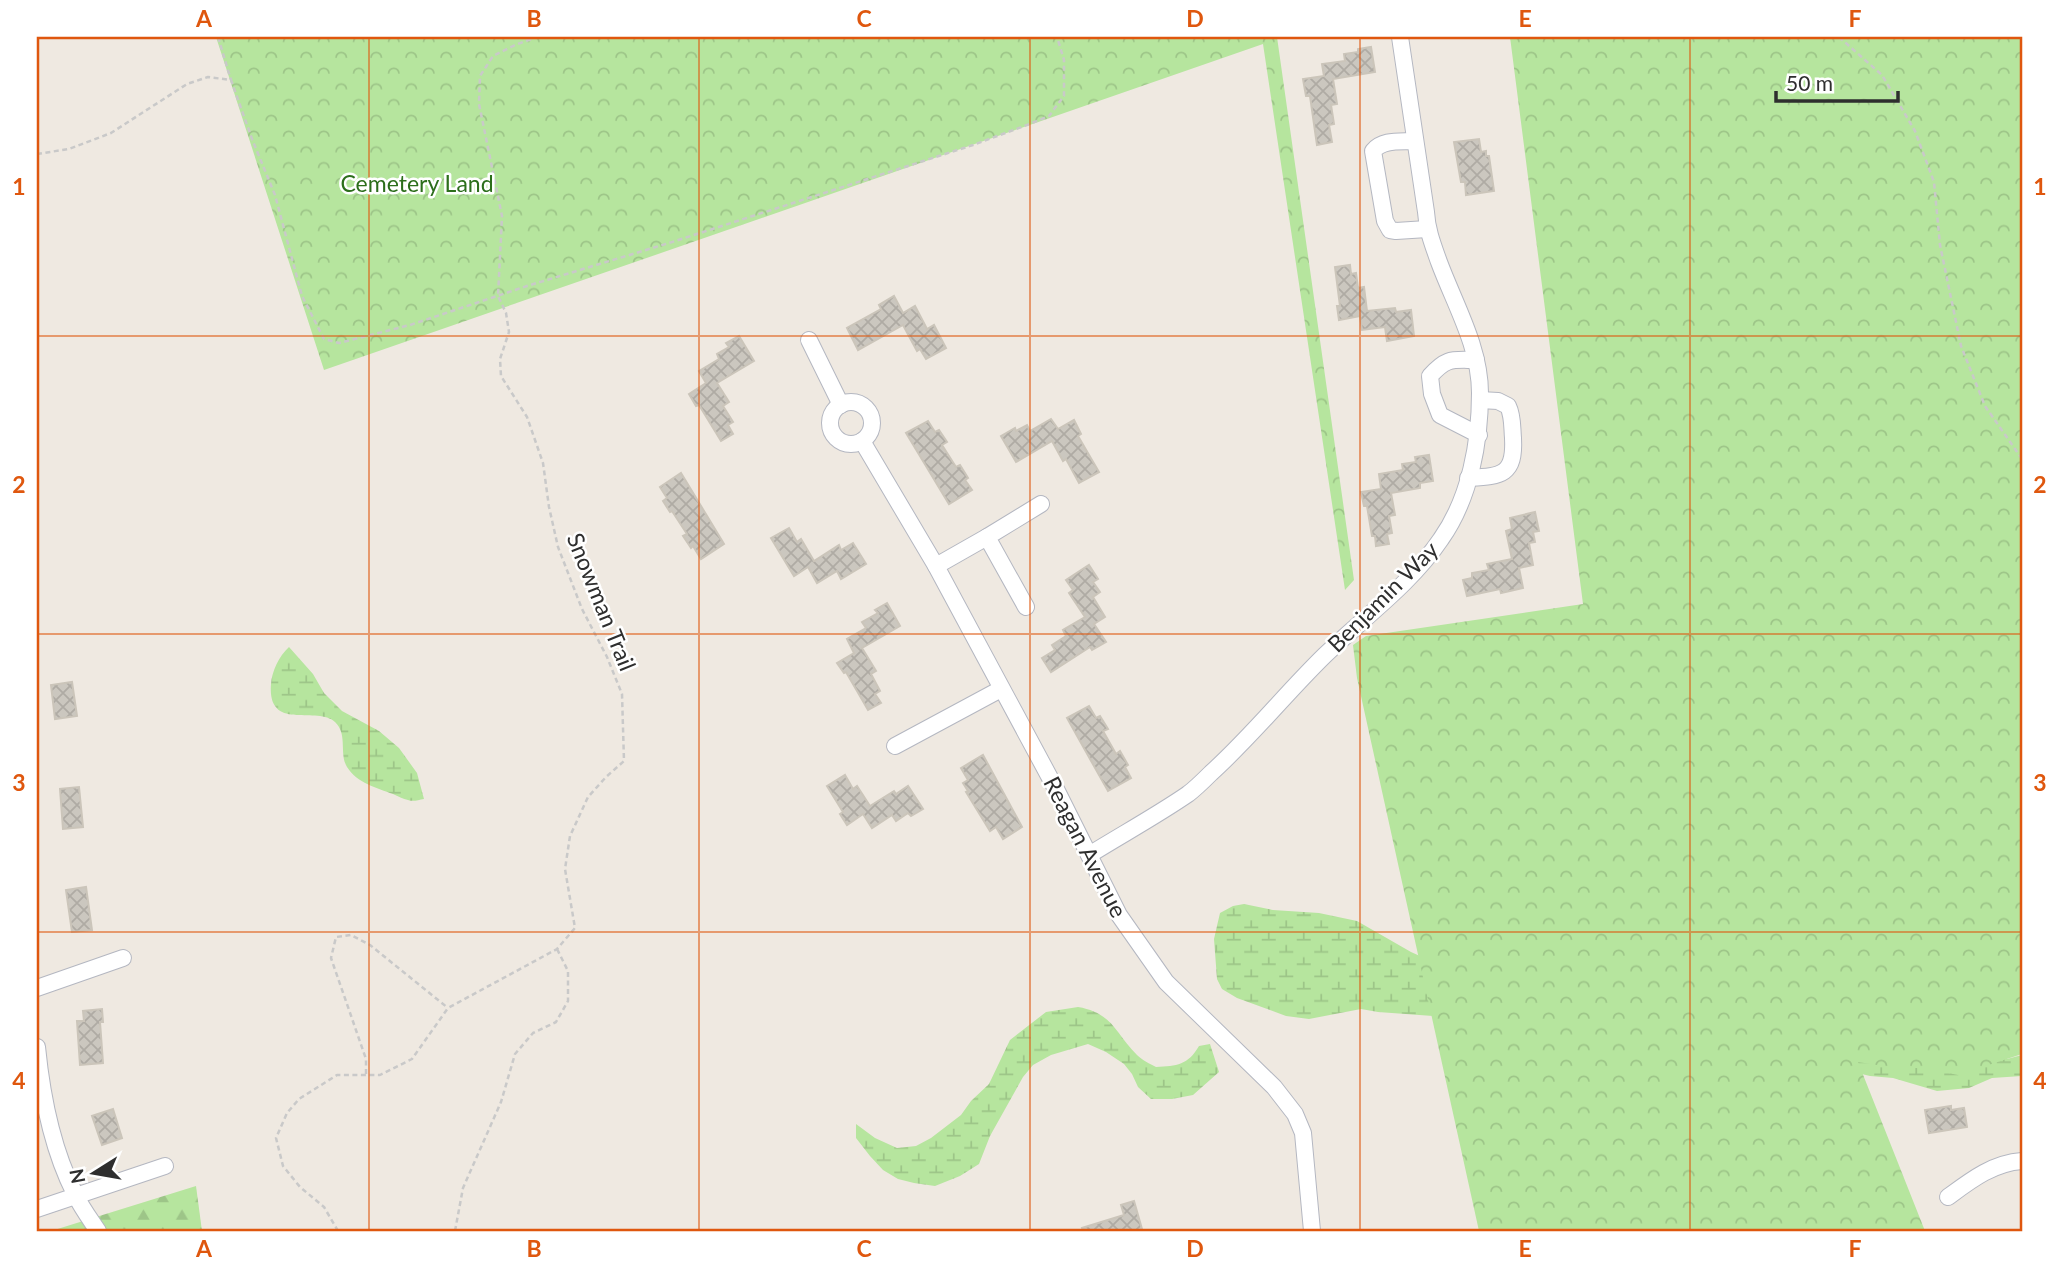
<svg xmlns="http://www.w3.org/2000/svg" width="2059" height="1268" font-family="Lato,sans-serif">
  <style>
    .forest { fill: url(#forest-firs) }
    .wetland { fill: url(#wetland-marsh) }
    .park { fill: url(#park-crowns) }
    .building { fill: url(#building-cross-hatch); stroke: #cbc5ba; stroke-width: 2 }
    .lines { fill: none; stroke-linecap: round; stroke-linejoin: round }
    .minor-casing { stroke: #b4b7c1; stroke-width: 18 }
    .path { stroke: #c9c9c9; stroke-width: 2.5; stroke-dasharray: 5 3.5; stroke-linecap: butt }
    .minor { stroke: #fff; stroke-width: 16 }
    .grid { fill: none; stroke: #df570e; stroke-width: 2; stroke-opacity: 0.55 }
    .labels { text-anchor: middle; stroke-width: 5; stroke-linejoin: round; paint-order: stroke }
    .park-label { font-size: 23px; fill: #2c6e1b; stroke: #fff }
    .street-label { font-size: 23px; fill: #2e2e2e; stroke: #fff }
    .neatline { fill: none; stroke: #df570e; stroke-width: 2.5 }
    .grid-label { font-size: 23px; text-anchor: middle; font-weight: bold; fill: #df570e }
  </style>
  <defs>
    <pattern id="forest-firs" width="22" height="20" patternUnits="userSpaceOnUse" patternTransform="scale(1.75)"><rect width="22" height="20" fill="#b6e59e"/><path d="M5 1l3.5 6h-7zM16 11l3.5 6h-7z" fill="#9dc588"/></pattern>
    <pattern id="wetland-marsh" width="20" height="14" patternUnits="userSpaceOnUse" patternTransform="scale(1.75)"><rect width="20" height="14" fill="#b6e59e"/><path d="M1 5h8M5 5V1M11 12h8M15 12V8" fill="none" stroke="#9dc588"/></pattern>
    <pattern id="park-crowns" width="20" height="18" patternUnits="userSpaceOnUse" patternTransform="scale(1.75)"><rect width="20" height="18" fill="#b6e59e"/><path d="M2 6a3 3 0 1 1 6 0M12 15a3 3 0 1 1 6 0" fill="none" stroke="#9dc588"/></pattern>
    <pattern id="building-cross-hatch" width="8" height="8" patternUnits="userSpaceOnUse" patternTransform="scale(1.75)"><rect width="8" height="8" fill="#cbc7bf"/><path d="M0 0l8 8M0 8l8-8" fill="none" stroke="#afaba4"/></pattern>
  </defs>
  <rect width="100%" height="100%" fill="#efe9e1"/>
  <!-- forest -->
  <path class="forest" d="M 196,1186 L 202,1231 L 51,1231 Z"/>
  <!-- wetland -->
  <g class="wetland">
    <path d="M 289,647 L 313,674 L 324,693 L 342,711 L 379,731 L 399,748 L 417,773 L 424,799 C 418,800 413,802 408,800 C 403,799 398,796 393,794 C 377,788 357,783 347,767 C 339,754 348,734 335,722 C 317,705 267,733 271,684 C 272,671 279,656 289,647 Z"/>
    <path d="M 1244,904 L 1273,910 L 1319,913 L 1357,921 L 1411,952 L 1440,965 L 2007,1059 L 2022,1055 L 2022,1076 L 1992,1078 L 1969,1088 L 1937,1091 L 1893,1078 L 1870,1076 L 1845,1070 L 1433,1016 L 1378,1012 L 1361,1009 L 1309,1019 L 1286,1016 L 1237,998 L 1222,989 L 1217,979 L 1214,939 L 1220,913 L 1233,906 Z"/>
    <path d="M 1078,1007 C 1113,1013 1115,1033 1137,1055 C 1142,1060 1150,1064 1156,1067 C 1177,1066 1188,1065 1199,1046 L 1210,1044 L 1219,1072 L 1193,1095 L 1172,1099 L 1151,1099 L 1138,1087 L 1132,1074 L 1124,1064 L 1106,1052 L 1088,1044 L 1051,1055 L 1033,1065 L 1023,1077 L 990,1136 L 979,1164 L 960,1176 L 935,1186 L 914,1183 L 898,1179 L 883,1170 L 870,1156 L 856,1138 L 856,1124 L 875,1138 L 897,1148 L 916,1146 L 931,1138 L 961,1115 L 971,1101 L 989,1084 L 1010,1040 L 1046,1012 Z"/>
  </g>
  <!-- park -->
  <g class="park">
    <path d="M 216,37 L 1277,37 L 1354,580 L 1345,590 L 1263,44 L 324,370 Z"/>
    <path d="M 1510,37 L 2022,37 L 2022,1054 L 1958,1075 L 1924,1068 L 1896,1068 L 1858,1062 L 1925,1231 L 1479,1231 L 1357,678 L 1353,645 L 1366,636 L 1583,604 Z"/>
  </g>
  <!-- building -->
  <g class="building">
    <path d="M 1371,47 L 1375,72 L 1333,79 L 1337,104 L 1331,105 L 1334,124 L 1329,125 L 1332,142 L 1317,145 L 1310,96 L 1306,96 L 1303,79 L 1324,76 L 1322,64 L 1345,61 L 1344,54 L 1358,52 L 1358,49 Z"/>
    <path d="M 1479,139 L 1481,152 L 1486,151 L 1486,156 L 1489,156 L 1494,191 L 1466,195 L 1465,182 L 1461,182 L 1454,142 Z"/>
    <path d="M 1350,265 L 1351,274 L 1356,273 L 1358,288 L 1364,287 L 1367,311 L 1395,308 L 1396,312 L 1411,310 L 1414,336 L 1387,341 L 1385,327 L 1362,330 L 1360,316 L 1339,320 L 1337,306 L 1340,306 L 1335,267 Z"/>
    <path d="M 894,296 L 903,313 L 915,306 L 927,329 L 934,325 L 946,348 L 926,359 L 920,349 L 917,351 L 903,325 L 858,350 L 847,328 L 881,309 L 879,305 Z"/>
    <path d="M 739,336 L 754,361 L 717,383 L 729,402 L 723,406 L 733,422 L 728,425 L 733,434 L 721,441 L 699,405 L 696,406 L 689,394 L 706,383 L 699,371 L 719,359 L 717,354 L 729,347 L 726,343 Z"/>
    <path d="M 1051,419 L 1058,429 L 1074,420 L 1081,434 L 1078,436 L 1099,472 L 1079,483 L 1066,459 L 1063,461 L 1052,441 L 1016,462 L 1001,436 L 1015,428 L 1016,431 L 1027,425 L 1030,431 Z"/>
    <path d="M 928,421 L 935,432 L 939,430 L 947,442 L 942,445 L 956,467 L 960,465 L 968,478 L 965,480 L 972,490 L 949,504 L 906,433 Z"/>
    <path d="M 1429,455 L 1433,481 L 1420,483 L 1420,488 L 1391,493 L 1395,515 L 1389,516 L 1392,533 L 1387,534 L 1389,544 L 1376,546 L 1375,536 L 1372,536 L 1367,506 L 1364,506 L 1361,492 L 1381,489 L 1379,474 L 1403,470 L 1402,464 L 1416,462 L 1415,457 Z"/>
    <path d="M 681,473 L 724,544 L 701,559 L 693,546 L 691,548 L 683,536 L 687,534 L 672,511 L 670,512 L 663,501 L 667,498 L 660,487 Z"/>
    <path d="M 1535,512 L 1539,531 L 1533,532 L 1535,542 L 1529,543 L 1533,565 L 1519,568 L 1523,588 L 1501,593 L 1500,589 L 1467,596 L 1463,580 L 1472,578 L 1472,573 L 1489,570 L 1487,564 L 1512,559 L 1506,531 L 1512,529 L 1510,518 Z"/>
    <path d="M 789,528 L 797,542 L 801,539 L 814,561 L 839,545 L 841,550 L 853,543 L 866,564 L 841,579 L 837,571 L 817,583 L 808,567 L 794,576 L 771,538 Z"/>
    <path d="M 1089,565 L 1098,579 L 1093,582 L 1100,592 L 1093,597 L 1105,617 L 1094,624 L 1106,642 L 1092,650 L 1090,647 L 1051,672 L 1042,658 L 1055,650 L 1052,645 L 1066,636 L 1063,630 L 1085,617 L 1069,593 L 1073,590 L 1066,580 Z"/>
    <path d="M 887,603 L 900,626 L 862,648 L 876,671 L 871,674 L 880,691 L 875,694 L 881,703 L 868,710 L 846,672 L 844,673 L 837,663 L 854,653 L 847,639 L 866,628 L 862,622 L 878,613 L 875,610 Z"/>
    <path d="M 72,682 L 77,716 L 55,719 L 51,685 Z"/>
    <path d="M 1089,706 L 1096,718 L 1100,716 L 1108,729 L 1103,731 L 1116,754 L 1120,751 L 1128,765 L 1125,767 L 1131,778 L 1108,791 L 1067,718 Z"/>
    <path d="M 983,755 L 1022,827 L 1003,839 L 996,827 L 990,831 L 966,792 L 968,791 L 963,783 L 968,780 L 961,768 Z"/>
    <path d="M 845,775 L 853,789 L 857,786 L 870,806 L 894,791 L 896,794 L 908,786 L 923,809 L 911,816 L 908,813 L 896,821 L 892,815 L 872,828 L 863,814 L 847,825 L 840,814 L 843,812 L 827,786 Z"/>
    <path d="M 79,787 L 83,827 L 63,829 L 60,789 Z"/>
    <path d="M 86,887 L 92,930 L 72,932 L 66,890 Z"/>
    <path d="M 102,1009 L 103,1022 L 100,1022 L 103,1063 L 80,1065 L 77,1021 L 84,1021 L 83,1011 Z"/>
    <path d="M 1951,1106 L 1951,1110 L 1964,1108 L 1967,1127 L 1929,1133 L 1925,1110 Z"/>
    <path d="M 113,1109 L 122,1138 L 102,1145 L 92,1116 Z"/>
    <path d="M 1134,1201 L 1142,1229 L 1134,1231 L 1083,1231 L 1082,1228 L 1124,1215 L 1121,1205 Z"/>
  </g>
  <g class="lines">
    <defs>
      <g id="minor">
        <path d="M 1415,141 C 1400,142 1383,139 1373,151 L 1385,221 L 1390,230 L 1396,231 L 1427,229"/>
        <path d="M 809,340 L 841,405"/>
        <path d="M 1476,360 C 1452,360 1447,357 1430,376 L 1432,394 L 1440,415 L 1479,435"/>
        <circle cx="851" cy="423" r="21"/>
        <path d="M 862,441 L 936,566 L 1057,791 L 1119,915 L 1166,982 L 1274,1087 L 1295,1114 L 1303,1133 L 1312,1231"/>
        <path d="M 1468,478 C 1501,476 1515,476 1513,438 C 1512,427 1513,416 1508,406 L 1498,401 L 1480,400"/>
        <path d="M 936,566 L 987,537"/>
        <path d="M 1026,607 L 987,537 L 1041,504"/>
        <path d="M 895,746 L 1001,689"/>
        <path d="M 1089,855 C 1121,835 1156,816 1188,794 C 1196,788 1204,780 1211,773 C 1252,736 1286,693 1325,655 C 1364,617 1410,585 1441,539 C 1470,498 1480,442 1480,393 C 1480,347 1455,305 1439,262 C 1433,245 1427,230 1426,212 L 1400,37"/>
        <path d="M 37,988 L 123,958"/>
        <path d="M 37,1047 C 42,1098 52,1149 75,1194 C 81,1207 90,1219 98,1231"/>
        <path d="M 1948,1197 C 1971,1180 1993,1163 2022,1161"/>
        <path d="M 37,1209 L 165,1166"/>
      </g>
    </defs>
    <!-- minor casing -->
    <use href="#minor" class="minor-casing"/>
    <!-- path -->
    <g class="path">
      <path d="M 218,37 L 231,80"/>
      <path d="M 1839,37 L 1882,75 L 1915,131 L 1934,182 L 1940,245 L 1961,346 L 1985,406 L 2022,459"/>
      <path d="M 37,154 L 69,149 L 111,133 L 187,84 L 208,77 L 231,80 L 252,139 L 275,195 L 302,296 L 324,339 L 339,343 L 410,325 L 527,286 L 669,243 L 973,145 L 1027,125 L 1049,116 L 1064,96 L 1064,60 L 1057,37"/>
      <path d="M 366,1074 L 366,1059 L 331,958 L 336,937 L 351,935 L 370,945 L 448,1008"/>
      <path d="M 338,1231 L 324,1207 L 300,1187 L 283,1166 L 276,1138 L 287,1113 L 299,1099 L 337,1075 L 380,1075 L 412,1059 L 448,1008 L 557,949 L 575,928 L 565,869 L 570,836 L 588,797 L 606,777 L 624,761 L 622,694 L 607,657 L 582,609 L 558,547 L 549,507 L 543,463 L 527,417 L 501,376 L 500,359 L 509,332 L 506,313 L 498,296 L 502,216 L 479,104 L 480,76 L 493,56 L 515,45 L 537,37"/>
      <path d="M 455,1231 L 463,1188 L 501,1102 L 515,1054 L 533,1033 L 556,1022 L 568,1001 L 568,971 L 557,949"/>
    </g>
    <!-- minor -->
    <use href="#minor" class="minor"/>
  </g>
  <!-- grid -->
  <path class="grid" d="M 369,37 L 369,1231M 699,37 L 699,1231M 1030,37 L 1030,1231M 1360,37 L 1360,1231M 1690,37 L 1690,1231M 37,336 L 2022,336M 37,634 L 2022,634M 37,932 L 2022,932"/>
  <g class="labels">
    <!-- park labels -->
    <g class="park-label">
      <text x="417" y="192">Cemetery Land</text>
    </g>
    <!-- street labels -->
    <g class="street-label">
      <text transform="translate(1383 597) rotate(-45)" y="8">Benjamin Way</text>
      <text transform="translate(601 602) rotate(68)" y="8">Snowman Trail</text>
      <text transform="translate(1085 847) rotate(63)" y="8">Reagan Avenue</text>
    </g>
  </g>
  <!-- border -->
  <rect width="2059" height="1268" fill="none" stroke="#ffffff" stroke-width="77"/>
  <!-- north arrow -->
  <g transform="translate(94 1173) rotate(259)" stroke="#ffffff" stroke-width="5" paint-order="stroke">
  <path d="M0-5L12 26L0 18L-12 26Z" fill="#2e2e2e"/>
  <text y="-10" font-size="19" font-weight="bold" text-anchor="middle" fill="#2e2e2e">N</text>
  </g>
  <!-- scale -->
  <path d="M1776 91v10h122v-10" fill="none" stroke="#2e2e2e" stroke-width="3.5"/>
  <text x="1786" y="91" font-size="21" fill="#2e2e2e" stroke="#ffffff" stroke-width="5" paint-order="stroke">50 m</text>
  <rect x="38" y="38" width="1983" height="1192" class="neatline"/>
  <g class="grid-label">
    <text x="204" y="27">A</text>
    <text x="534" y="27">B</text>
    <text x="864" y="27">C</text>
    <text x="1195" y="27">D</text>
    <text x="1525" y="27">E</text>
    <text x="1855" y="27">F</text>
    <text x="19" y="195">1</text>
    <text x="2040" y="195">1</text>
    <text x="19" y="493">2</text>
    <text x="2040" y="493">2</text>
    <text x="19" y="791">3</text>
    <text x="2040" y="791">3</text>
    <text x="19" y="1089">4</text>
    <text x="2040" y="1089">4</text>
    <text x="204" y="1257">A</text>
    <text x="534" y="1257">B</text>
    <text x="864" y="1257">C</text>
    <text x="1195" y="1257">D</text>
    <text x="1525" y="1257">E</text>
    <text x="1855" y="1257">F</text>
  </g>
</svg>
